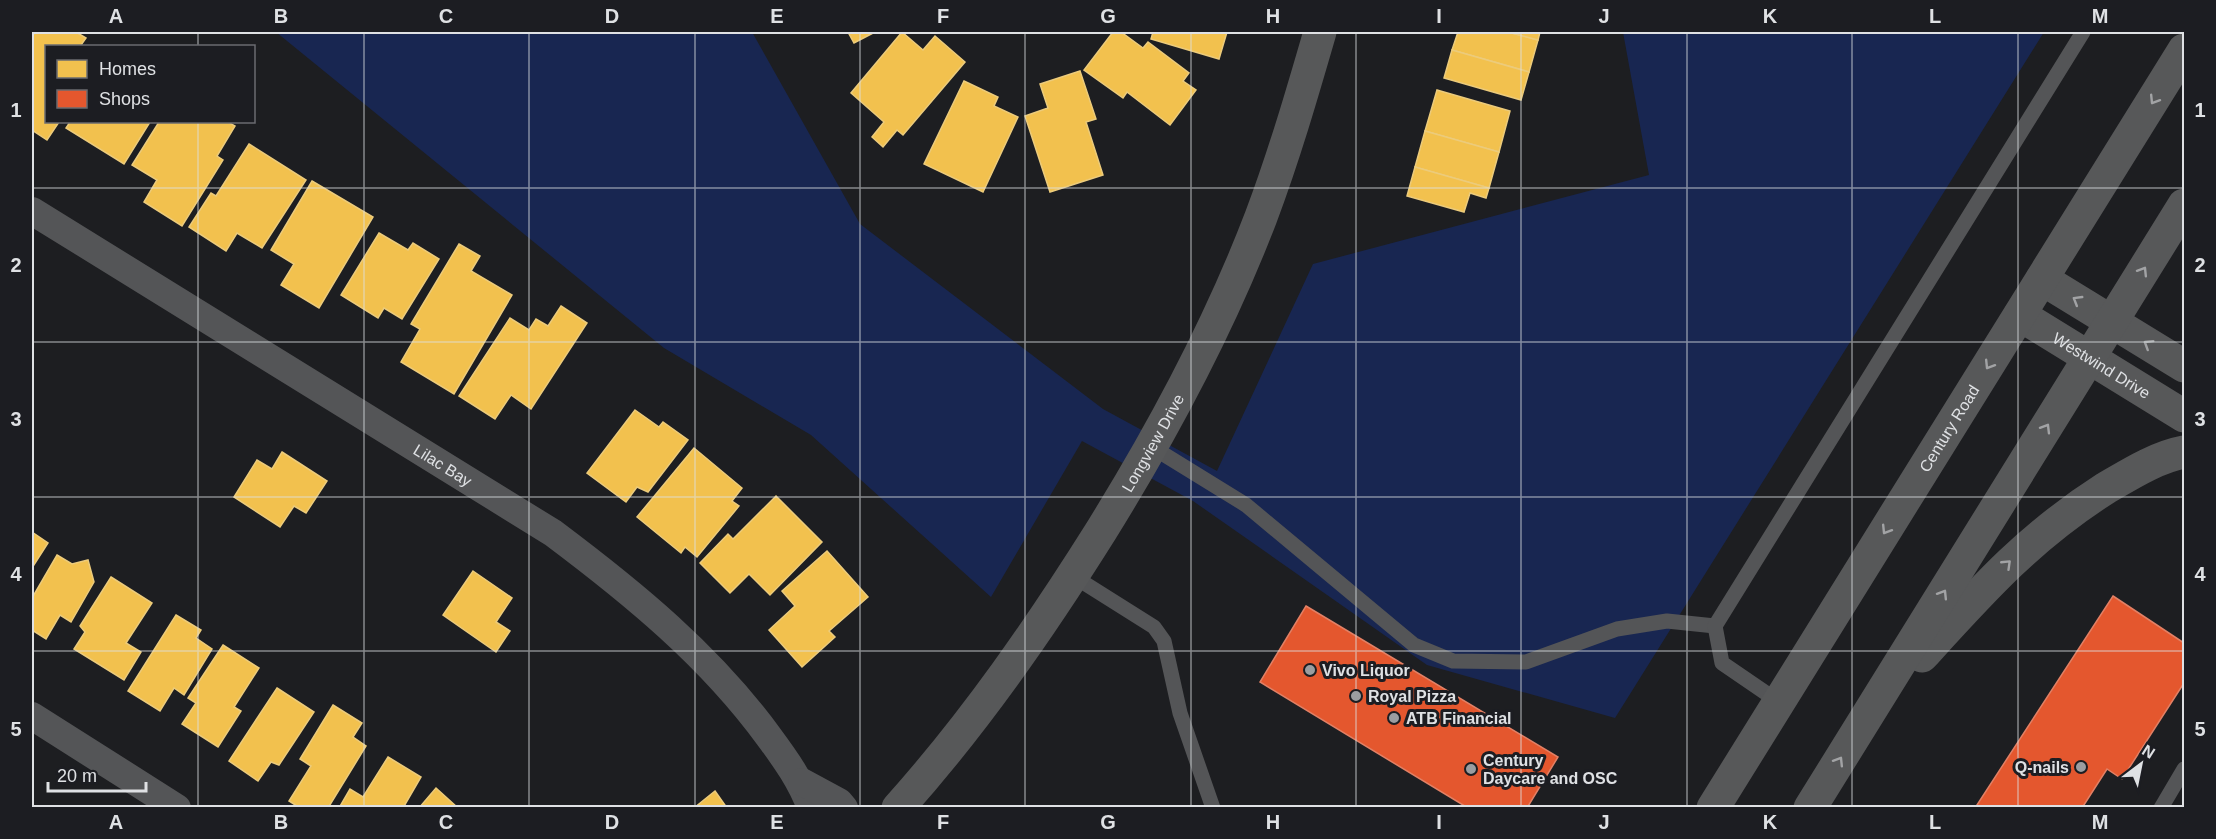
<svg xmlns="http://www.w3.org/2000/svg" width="2216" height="839" font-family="Helvetica,sans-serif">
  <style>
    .green { fill: #182651 }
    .homes { fill: #f2c14e; stroke: #eccb7b; stroke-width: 1.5 }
    .shops { fill: #e4572e; stroke: #e28065; stroke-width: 1.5 }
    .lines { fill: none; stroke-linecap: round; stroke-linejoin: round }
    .lane { stroke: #545557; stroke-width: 15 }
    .street { stroke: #545557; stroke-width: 28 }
    .secondary { stroke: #575859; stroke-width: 33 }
    .oneway { stroke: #a2a3a5 }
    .grid { fill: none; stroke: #dfe1e4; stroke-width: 1.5; stroke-opacity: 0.55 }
    .poi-dot { fill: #9b9da0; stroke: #1c1d22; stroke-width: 2 }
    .labels { text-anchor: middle; stroke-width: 6; stroke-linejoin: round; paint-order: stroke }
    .street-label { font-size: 16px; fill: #dfe1e4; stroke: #1c1d22 }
    .poi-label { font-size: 16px; font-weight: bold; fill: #dfe1e4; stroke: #1c1d22; text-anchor: start }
    .neatline { fill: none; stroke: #dfe1e4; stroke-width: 2 }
    .grid-label { font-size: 20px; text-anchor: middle; font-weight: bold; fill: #dfe1e4 }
  </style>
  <rect width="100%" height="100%" fill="#1d1e21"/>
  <!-- green -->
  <path class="green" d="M 276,32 L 752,32 L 860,224 L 1103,409 L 1217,471 L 1313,264 L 1649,175 L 1623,32 L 2044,32 L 1615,718 L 1427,665 L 1193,501 L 1082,441 L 991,597 L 811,435 L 664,348 Z"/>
  <!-- homes -->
  <g class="homes">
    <path d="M 35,32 L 76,32 L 86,38 L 81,45 L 83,46 L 46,46 L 46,122 L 59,122 L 47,140 L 32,130 L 32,37 Z"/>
    <path d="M 848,32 L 875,32 L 854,43 Z"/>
    <path d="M 902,32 L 923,50 L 935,36 L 965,62 L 903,135 L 897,130 L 883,147 L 872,137 L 884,122 L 851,93 Z"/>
    <path d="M 1113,32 L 1121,32 L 1143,48 L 1148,42 L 1189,73 L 1183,81 L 1196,90 L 1170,125 L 1127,92 L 1123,98 L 1084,70 Z"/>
    <path d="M 1153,32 L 1227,32 L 1219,59 L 1151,39 Z"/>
    <path d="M 1458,32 L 1508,32 L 1538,40 L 1529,72 L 1452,50 Z"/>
    <path d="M 1508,32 L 1540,32 L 1538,40 Z"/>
    <path d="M 1452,50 L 1529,72 L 1521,100 L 1444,78 Z"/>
    <path d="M 1080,71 L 1096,119 L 1086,122 L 1103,175 L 1050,192 L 1025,116 L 1048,108 L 1040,84 Z"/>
    <path d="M 964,81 L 998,97 L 994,106 L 1018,117 L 983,192 L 924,164 Z"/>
    <path d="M 1437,90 L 1510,111 L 1499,152 L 1425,131 Z"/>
    <path d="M 70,122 L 150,122 L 124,164 L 66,128 Z"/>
    <path d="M 159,122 L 228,122 L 235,126 L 217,156 L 223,160 L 182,226 L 144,202 L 157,180 L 132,165 Z"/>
    <path d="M 1425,131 L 1499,152 L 1489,188 L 1415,167 Z"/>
    <path d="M 249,144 L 306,180 L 262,248 L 237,233 L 226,251 L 189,227 L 211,193 L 216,196 Z"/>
    <path d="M 1415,167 L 1489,188 L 1486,198 L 1470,193 L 1464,212 L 1407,196 Z"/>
    <path d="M 312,181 L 373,217 L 319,308 L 281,285 L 294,264 L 271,250 Z"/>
    <path d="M 379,233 L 408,250 L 413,243 L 439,259 L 402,319 L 384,308 L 378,318 L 341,295 Z"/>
    <path d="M 459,244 L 480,256 L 471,271 L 512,295 L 454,394 L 401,362 L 420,329 L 411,324 Z"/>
    <path d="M 561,306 L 587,323 L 531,409 L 511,395 L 495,419 L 459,396 L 510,318 L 529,330 L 536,319 L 548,326 Z"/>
    <path d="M 635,410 L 659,427 L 663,422 L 688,440 L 648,492 L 637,487 L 626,502 L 587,473 Z"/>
    <path d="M 694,448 L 742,488 L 732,501 L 739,506 L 697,557 L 685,547 L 681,553 L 637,517 Z"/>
    <path d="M 282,452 L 327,481 L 306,513 L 294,506 L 280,527 L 234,497 L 257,460 L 272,469 Z"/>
    <path d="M 776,496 L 822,542 L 770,595 L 749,574 L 730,593 L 700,563 L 728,534 L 733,539 Z"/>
    <path d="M 32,532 L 48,543 L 32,568 Z"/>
    <path d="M 827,551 L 868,597 L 829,631 L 835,637 L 802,667 L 769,630 L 795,606 L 782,591 Z"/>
    <path d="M 57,555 L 72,564 L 88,560 L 94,582 L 71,622 L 60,615 L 46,639 L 32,630 L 32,598 Z"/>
    <path d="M 473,571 L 512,598 L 496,622 L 510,631 L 496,652 L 443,615 Z"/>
    <path d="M 111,577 L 152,603 L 126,643 L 141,652 L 124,680 L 74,649 L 85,632 L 80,626 Z"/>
    <path d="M 176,615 L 201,630 L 196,638 L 212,649 L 184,695 L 174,688 L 160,711 L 128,691 Z"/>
    <path d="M 223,645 L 259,668 L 234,707 L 241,711 L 218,747 L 182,724 L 196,703 L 188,698 Z"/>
    <path d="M 277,688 L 314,712 L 279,765 L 271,762 L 258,781 L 229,761 Z"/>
    <path d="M 333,705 L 362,723 L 353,737 L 366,746 L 328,808 L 300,808 L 289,801 L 311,766 L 300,759 Z"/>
    <path d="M 388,757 L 421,777 L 403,808 L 339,808 L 350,789 L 363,797 Z"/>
    <path d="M 436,788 L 458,808 L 419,808 Z"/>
    <path d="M 715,791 L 727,808 L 694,808 Z"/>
  </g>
  <!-- shops -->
  <g class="shops">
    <path d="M 2113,596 L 2184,643 L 2184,683 L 2122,779 L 2107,769 L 2082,808 L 1975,808 Z"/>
    <path d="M 1306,606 L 1558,757 L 1527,808 L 1468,808 L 1260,682 Z"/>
  </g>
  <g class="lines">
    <!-- lane -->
    <g class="lane">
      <path d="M 1152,447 L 1246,505 L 1414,645 L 1453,661 L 1526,662 L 1617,629 L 1667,621 L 1715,626"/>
      <path d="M 1073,576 L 1154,627 L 1164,641 L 1180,713 L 1213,808"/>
      <path d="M 1779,702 L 1722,663 L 1715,626 L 2083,32"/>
      <path d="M 2161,808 L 2184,769"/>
    </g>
    <!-- street -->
    <g class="street">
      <path id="s1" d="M 32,211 L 553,533 C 633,593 710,656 769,737 C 786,760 801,781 811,808"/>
      <path d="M 32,716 L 177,808"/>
      <path d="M 802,782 L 839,802 L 844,808"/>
    </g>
    <!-- secondary -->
    <g class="secondary">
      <path d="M 2042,279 L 2184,366"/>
      <path id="s2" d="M 2020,315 L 2184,416"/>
      <path d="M 1922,656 C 1982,590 2029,537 2106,488 C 2130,474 2157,457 2184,452"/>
      <path id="s3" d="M 898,808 C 975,722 1040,628 1101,531 C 1163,431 1219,327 1261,217 C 1284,156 1302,94 1320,32"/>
      <path id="s4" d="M 1713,808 L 2184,50"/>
      <path d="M 1810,808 L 2184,205"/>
    </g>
  </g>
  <!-- one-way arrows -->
  <defs><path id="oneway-chevron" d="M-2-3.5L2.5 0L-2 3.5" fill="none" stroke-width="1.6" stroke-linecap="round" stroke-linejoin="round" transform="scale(1.5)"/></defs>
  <g class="oneway">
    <use href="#oneway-chevron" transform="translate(2154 100) rotate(122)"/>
    <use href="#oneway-chevron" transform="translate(2143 271) rotate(-58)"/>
    <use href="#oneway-chevron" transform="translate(2077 300) rotate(-149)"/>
    <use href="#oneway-chevron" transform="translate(2148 344) rotate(-148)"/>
    <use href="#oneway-chevron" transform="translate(1989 365) rotate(122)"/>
    <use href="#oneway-chevron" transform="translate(2046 428) rotate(-59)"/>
    <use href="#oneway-chevron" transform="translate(1886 530) rotate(122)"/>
    <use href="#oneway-chevron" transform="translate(2007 564) rotate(-44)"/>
    <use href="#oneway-chevron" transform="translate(1943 594) rotate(-58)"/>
    <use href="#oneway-chevron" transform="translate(1839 761) rotate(-58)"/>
  </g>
  <!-- grid -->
  <path class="grid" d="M 198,32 L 198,46M 364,32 L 364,808M 529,32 L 529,808M 695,32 L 695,808M 860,32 L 860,808M 1025,32 L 1025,808M 1191,32 L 1191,808M 1356,32 L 1356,808M 1521,32 L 1521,808M 1687,32 L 1687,808M 1852,32 L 1852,808M 2018,32 L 2018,808M 198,122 L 198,808M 32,188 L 2184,188M 32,342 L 2184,342M 32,497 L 2184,497M 32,651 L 2184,651"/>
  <!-- markers -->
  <g class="poi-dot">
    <circle cx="1310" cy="670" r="6"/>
    <circle cx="1356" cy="696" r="6"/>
    <circle cx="1394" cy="718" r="6"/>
    <circle cx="2081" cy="767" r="6"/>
    <circle cx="1471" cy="769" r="6"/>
  </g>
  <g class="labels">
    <!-- street labels -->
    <g class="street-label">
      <text dy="6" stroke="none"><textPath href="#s2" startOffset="96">Westwind Drive</textPath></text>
      <text dy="6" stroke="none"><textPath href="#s4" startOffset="447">Century Road</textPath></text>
      <text dy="6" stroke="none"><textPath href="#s3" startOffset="446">Longview Drive</textPath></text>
      <text dy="6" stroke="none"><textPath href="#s1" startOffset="483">Lilac Bay</textPath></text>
    </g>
    <!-- poi labels -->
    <g class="poi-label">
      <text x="1322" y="676">Vivo Liquor</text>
      <text x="1368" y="702">Royal Pizza</text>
      <text x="1406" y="724">ATB Financial</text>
      <text x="1483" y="766">Century<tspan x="1483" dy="18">Daycare and OSC</tspan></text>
      <text x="2069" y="773" text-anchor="end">Q-nails</text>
    </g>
  </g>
  <!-- border -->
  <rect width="2216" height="839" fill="none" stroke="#1c1d22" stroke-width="66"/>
  <!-- legend -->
  <rect x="45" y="45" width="210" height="78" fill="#1c1d22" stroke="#6a6b70" stroke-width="1.5"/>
  <rect x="57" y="60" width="30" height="18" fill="#f2c14e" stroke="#6a6b70" stroke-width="1.5"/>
  <text x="99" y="75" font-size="18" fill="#dfe1e4">Homes</text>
  <rect x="57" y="90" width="30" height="18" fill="#e4572e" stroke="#6a6b70" stroke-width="1.5"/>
  <text x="99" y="105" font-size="18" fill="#dfe1e4">Shops</text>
  <!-- north arrow -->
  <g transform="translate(2141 764) rotate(32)" stroke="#1c1d22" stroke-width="4.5" paint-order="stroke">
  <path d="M0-4.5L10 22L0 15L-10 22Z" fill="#dfe1e4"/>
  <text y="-9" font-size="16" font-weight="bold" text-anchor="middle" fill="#dfe1e4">N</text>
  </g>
  <!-- scale -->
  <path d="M48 782v9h98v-9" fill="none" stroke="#dfe1e4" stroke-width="3"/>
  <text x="57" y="782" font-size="18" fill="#dfe1e4" stroke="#1c1d22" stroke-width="4.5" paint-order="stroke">20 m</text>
  <rect x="33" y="33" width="2150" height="773" class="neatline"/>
  <g class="grid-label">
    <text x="116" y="23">A</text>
    <text x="281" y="23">B</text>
    <text x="446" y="23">C</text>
    <text x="612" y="23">D</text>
    <text x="777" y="23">E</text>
    <text x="943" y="23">F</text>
    <text x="1108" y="23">G</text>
    <text x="1273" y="23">H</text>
    <text x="1439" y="23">I</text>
    <text x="1604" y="23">J</text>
    <text x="1770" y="23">K</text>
    <text x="1935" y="23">L</text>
    <text x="2100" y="23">M</text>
    <text x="16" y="117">1</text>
    <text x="2200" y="117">1</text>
    <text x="16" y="272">2</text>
    <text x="2200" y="272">2</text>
    <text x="16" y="426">3</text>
    <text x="2200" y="426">3</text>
    <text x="16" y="581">4</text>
    <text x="2200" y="581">4</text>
    <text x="16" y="736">5</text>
    <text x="2200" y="736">5</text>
    <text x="116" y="829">A</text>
    <text x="281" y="829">B</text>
    <text x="446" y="829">C</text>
    <text x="612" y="829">D</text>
    <text x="777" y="829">E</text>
    <text x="943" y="829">F</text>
    <text x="1108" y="829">G</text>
    <text x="1273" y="829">H</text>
    <text x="1439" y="829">I</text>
    <text x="1604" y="829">J</text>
    <text x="1770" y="829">K</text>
    <text x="1935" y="829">L</text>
    <text x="2100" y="829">M</text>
  </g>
</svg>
